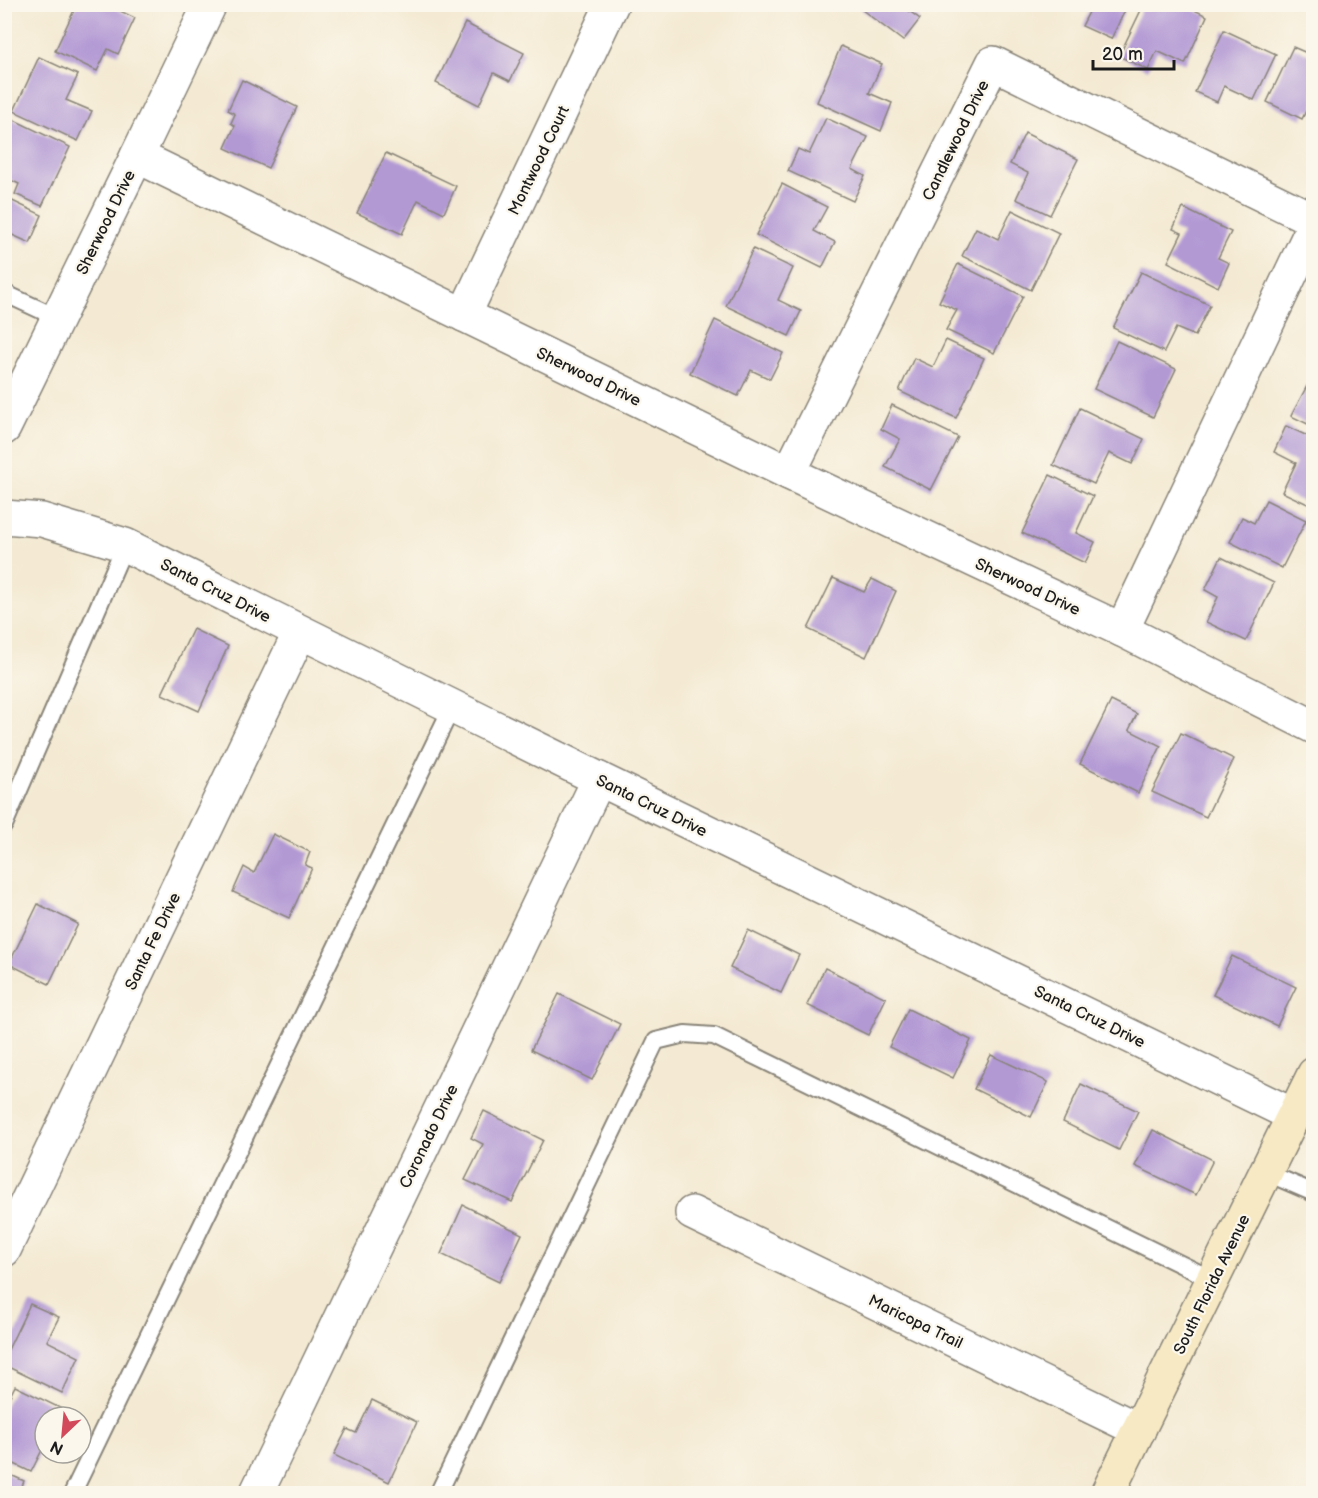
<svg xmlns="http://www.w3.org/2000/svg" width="1318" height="1498" font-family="'Balsamiq Sans',sans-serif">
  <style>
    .building { fill: #b299d4 }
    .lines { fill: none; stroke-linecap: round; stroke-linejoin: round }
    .service-casing { stroke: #888378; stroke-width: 20 }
    .minor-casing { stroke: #888378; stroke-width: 36 }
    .tertiary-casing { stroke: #888378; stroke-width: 36 }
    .secondary-casing { stroke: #888378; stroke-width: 36 }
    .service { stroke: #fff; stroke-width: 16 }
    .minor { stroke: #fff; stroke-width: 33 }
    .tertiary { stroke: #fff; stroke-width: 33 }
    .secondary { stroke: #f7e9c3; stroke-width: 33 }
    .labels { text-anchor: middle; stroke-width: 4.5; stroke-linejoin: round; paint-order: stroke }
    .street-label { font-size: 16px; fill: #1c1c1c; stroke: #fbf7ec }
  </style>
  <rect width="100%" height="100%" fill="#fbf7ec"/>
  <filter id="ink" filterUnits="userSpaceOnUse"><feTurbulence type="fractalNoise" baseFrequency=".0167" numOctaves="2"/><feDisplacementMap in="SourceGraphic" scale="12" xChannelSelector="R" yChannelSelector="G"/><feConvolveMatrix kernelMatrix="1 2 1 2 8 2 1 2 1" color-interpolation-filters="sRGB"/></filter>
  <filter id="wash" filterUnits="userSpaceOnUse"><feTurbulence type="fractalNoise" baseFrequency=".008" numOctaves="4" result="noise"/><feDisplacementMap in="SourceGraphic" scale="24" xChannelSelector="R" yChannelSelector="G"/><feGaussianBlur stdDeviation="1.35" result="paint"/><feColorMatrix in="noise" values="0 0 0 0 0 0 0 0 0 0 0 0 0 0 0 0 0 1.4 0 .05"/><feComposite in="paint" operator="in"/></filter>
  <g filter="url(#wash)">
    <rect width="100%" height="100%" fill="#f4ead3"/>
    <g id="blocks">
      <!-- building -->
      <g class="building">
        <path d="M 77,4 L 106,4 L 135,18 L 118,54 L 108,49 L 97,71 L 55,51 Z"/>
        <path d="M 858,4 L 912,4 L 908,10 L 920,19 L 903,41 L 857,6 Z"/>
        <path d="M 1077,4 L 1128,4 L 1111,39 L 1082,26 L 1090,10 Z"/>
        <path d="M 1144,4 L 1182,4 L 1207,16 L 1185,64 L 1157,51 L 1148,70 L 1119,56 Z"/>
        <path d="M 465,23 L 524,53 L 510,81 L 494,73 L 479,105 L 436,83 Z"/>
        <path d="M 1224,30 L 1276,54 L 1254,100 L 1224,86 L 1217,102 L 1195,92 Z"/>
        <path d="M 841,46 L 882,64 L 869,93 L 892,103 L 881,131 L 817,102 Z"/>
        <path d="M 1293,47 L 1314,56 L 1314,112 L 1307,109 L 1302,119 L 1267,102 Z"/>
        <path d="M 39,57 L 78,75 L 66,100 L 92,111 L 78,141 L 14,111 Z"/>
        <path d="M 242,80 L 297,107 L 268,168 L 225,148 L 235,126 L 231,123 L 235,114 L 228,110 Z"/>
        <path d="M 4,115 L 70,147 L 42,206 L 15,194 L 19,184 L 4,177 Z"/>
        <path d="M 826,118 L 868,137 L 852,169 L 865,176 L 853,201 L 788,171 L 798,149 L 809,154 Z"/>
        <path d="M 1025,133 L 1078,159 L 1050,215 L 1016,199 L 1028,173 L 1010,164 Z"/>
        <path d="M 386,153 L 456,186 L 444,213 L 418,200 L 402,234 L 357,213 Z"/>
        <path d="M 782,184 L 827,207 L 814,231 L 835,242 L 822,268 L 756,235 Z"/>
        <path d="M 4,197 L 42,215 L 30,243 L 8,233 L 4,240 Z"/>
        <path d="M 1183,208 L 1231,232 L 1218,258 L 1229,263 L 1218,287 L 1168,262 L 1182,233 L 1173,229 Z"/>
        <path d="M 1012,210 L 1059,233 L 1031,290 L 962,256 L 976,228 L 998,239 Z"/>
        <path d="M 753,249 L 793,268 L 778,300 L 801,311 L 789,336 L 726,306 Z"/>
        <path d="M 958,264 L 1023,296 L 994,353 L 946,330 L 957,310 L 939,302 Z"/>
        <path d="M 1141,272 L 1210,305 L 1195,336 L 1176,328 L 1164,352 L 1113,328 Z"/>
        <path d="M 715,320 L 783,353 L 770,379 L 751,370 L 738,396 L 690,373 Z"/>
        <path d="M 946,340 L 984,358 L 956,418 L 899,391 L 914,358 L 933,367 Z"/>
        <path d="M 1117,341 L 1176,369 L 1153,417 L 1094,389 Z"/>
        <path d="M 1307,386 L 1314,389 L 1314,427 L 1291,416 Z"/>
        <path d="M 892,405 L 958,437 L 931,490 L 885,467 L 900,439 L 881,429 Z"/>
        <path d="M 1080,408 L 1144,439 L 1132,464 L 1109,453 L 1094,484 L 1053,465 Z"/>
        <path d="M 1286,426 L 1314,439 L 1314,507 L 1282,492 L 1296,463 L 1274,452 Z"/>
        <path d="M 1050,475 L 1093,496 L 1076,533 L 1095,542 L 1085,563 L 1022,533 Z"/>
        <path d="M 1266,500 L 1306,520 L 1282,568 L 1230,542 L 1242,517 L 1254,523 Z"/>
        <path d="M 1221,557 L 1274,583 L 1246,641 L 1206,622 L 1218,597 L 1205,590 Z"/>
        <path d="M 833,578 L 864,592 L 872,579 L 896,591 L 866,657 L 808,629 Z"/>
        <path d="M 193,629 L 228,646 L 199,711 L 162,694 Z"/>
        <path d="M 1111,701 L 1137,714 L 1129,730 L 1161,746 L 1138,793 L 1080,764 Z"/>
        <path d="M 1181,733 L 1234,759 L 1206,817 L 1152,792 Z"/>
        <path d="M 273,834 L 310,852 L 305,865 L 312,868 L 289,918 L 233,892 L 244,867 L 254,873 Z"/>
        <path d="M 38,904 L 78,924 L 49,984 L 9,964 Z"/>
        <path d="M 748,930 L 799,955 L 781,993 L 730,968 Z"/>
        <path d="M 1232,956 L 1296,987 L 1277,1026 L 1213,995 Z"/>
        <path d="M 825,968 L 886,998 L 868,1035 L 807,1005 Z"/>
        <path d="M 559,994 L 620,1024 L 592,1080 L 531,1050 Z"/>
        <path d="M 908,1009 L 971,1040 L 953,1078 L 889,1047 Z"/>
        <path d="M 991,1055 L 1048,1082 L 1031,1117 L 974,1089 Z"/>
        <path d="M 1081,1084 L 1138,1111 L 1119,1150 L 1063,1122 Z"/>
        <path d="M 484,1111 L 543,1140 L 512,1202 L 465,1180 L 483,1144 L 471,1138 Z"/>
        <path d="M 1153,1130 L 1213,1160 L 1196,1195 L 1135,1166 Z"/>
        <path d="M 463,1205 L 522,1234 L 499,1282 L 441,1254 Z"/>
        <path d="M 30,1304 L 59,1317 L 47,1341 L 79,1357 L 62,1393 L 4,1365 L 4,1358 Z"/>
        <path d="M 15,1386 L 62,1409 L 58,1417 L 45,1417 L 45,1444 L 31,1472 L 4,1459 L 4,1408 Z"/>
        <path d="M 372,1400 L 417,1422 L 389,1482 L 334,1455 L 347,1429 L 356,1433 Z"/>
        <path d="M 4,1472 L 24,1481 L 19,1494 L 4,1494 Z"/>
      </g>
    </g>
  </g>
  <g filter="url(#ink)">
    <use href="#blocks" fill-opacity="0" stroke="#888378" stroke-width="1.5"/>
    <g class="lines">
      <defs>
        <g id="service">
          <path d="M 4,293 L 58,318"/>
          <path d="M 4,825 L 125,545"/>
          <path d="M 1265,1172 L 1314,1193"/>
          <path d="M 72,1494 L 452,707"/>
          <path d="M 438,1494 L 656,1041 L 685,1034 L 714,1036 L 1213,1280"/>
        </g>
        <g id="minor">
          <path d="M 137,156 L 210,4"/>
          <path d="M 464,315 L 612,4"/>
          <path d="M 4,428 L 137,156 L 789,473 L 1122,630 L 1314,727"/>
          <path d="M 789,473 L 993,63 L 1314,220"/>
          <path d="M 1122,630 L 1314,225"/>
          <path d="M 692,1213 L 1139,1430"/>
          <path d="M 4,1250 L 300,632"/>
          <path d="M 256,1494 L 599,779"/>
        </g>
        <path id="tertiary" d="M 4,517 L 42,520 L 125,545 L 599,779 L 1293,1115"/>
        <path id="secondary" d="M 1107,1494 L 1314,1074"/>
      </defs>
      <!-- service casing -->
      <use href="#service" class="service-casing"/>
      <!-- minor casing -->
      <use href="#minor" class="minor-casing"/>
      <!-- tertiary casing -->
      <use href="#tertiary" class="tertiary-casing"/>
      <!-- secondary casing -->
      <use href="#secondary" class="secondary-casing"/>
      <!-- service -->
      <use href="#service" class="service"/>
      <!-- minor -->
      <use href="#minor" class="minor"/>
      <!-- tertiary -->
      <use href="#tertiary" class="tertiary"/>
      <!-- secondary -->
      <use href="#secondary" class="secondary"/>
    </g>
  </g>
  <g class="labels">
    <!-- street labels -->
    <g class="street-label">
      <text transform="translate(955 140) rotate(-64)" y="6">Candlewood Drive</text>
      <text transform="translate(538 160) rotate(-64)" y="6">Montwood Court</text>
      <text transform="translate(105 222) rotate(-64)" y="6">Sherwood Drive</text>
      <text transform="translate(589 376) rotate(26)" y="6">Sherwood Drive</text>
      <text transform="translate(1028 586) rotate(25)" y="6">Sherwood Drive</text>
      <text transform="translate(216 590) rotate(27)" y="6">Santa Cruz Drive</text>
      <text transform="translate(652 805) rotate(26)" y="6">Santa Cruz Drive</text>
      <text transform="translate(152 941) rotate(-64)" y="6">Santa Fe Drive</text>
      <text transform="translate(1090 1016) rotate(26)" y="6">Santa Cruz Drive</text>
      <text transform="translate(428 1136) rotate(-64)" y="6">Coronado Drive</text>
      <text transform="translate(1211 1284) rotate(-64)" y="6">South Florida Avenue</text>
      <text transform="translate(916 1321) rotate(26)" y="6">Maricopa Trail</text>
    </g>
  </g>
  <!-- margin -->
  <rect width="1318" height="1498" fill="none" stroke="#fbf7ec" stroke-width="24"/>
  <!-- north arrow -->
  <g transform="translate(63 1435) rotate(206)"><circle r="28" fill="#fbf7ec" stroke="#a29f99" stroke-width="1.5"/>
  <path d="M0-4.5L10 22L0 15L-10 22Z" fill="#d1495b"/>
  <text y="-9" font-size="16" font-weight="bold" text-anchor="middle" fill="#1c1c1c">N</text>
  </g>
  <!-- scale -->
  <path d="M1093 60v9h81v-9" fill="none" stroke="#1c1c1c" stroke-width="3"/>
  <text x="1102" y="60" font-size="18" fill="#1c1c1c" stroke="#fbf7ec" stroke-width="4.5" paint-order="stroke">20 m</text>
</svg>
